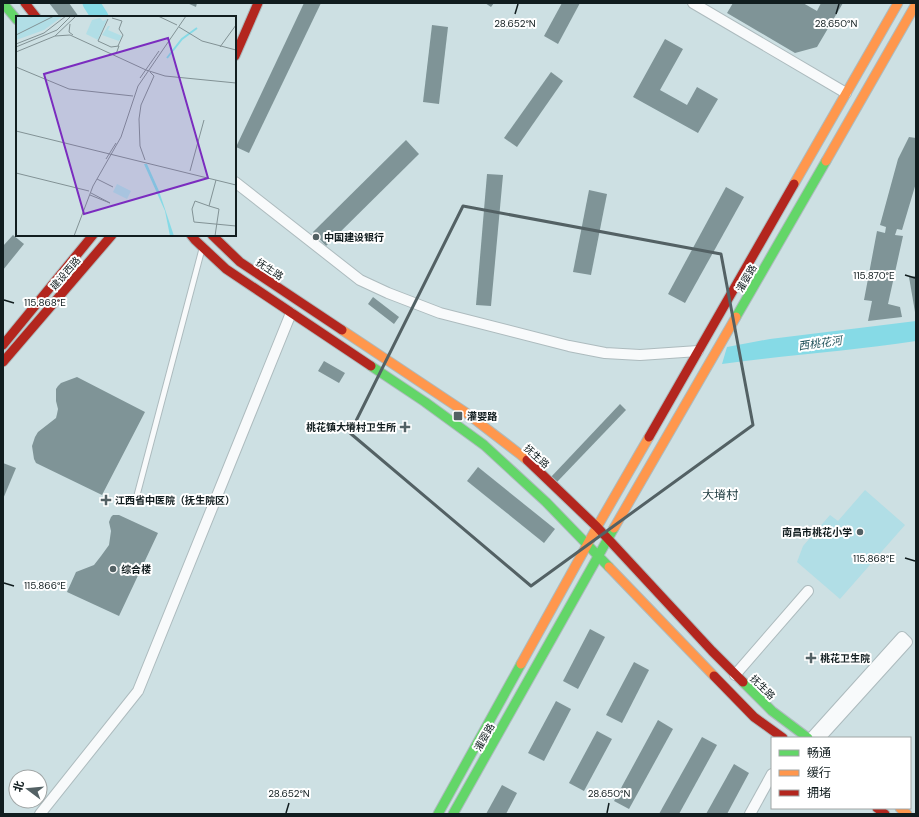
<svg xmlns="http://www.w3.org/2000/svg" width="919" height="817" font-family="'DM Sans','Noto Sans SC',sans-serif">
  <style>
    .green { fill: #b1dee6 }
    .water { fill: #86dae6 }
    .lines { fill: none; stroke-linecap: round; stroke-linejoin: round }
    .river { stroke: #86dae6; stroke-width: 17 }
    .building { fill: #7f9497 }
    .lane-casing { stroke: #adbbbe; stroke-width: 7 }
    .street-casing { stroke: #adbbbe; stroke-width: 12 }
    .fast-casing { stroke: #adbbbe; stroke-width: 11 }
    .slow-casing { stroke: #adbbbe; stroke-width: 11 }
    .jam-casing { stroke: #adbbbe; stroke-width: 11 }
    .lane { stroke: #f8fafb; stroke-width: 5 }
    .street { stroke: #f8fafb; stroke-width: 10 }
    .fast { stroke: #63d668; stroke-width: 9 }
    .slow { stroke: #ff974d; stroke-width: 9 }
    .jam { stroke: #b3261e; stroke-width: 9 }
    .marked { fill: none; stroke: #536164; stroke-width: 3; stroke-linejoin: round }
    .ticks { fill: none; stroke: #111d1f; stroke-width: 1.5 }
    .poi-dot { fill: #536164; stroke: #fff; stroke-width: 1.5 }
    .labels { text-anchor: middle; stroke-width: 4; stroke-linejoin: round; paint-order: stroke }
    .poi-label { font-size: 10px; font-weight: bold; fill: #111d1f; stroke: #fff; text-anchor: start }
    .street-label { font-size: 10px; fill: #111d1f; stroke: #fff }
    .water-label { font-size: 11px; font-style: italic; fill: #24555d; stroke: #fff }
    .quarter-label { font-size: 12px; fill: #1b383d; stroke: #fff }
    .inset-river { fill: none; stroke: #86dae6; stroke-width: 2 }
    .inset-road { fill: none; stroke: #829295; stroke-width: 1 }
    .view { fill: #7b2cbf; fill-opacity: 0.15; stroke: #7b2cbf; stroke-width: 2 }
    .inset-edge { fill: none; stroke: #111d1f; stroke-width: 2 }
    .ticks-label { font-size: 10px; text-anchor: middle; fill: #111d1f; stroke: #fff; stroke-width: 4; stroke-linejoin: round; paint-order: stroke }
  </style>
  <rect width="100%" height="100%" fill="#cde0e3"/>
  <!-- green -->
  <path class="green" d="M 865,490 L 905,525 L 840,599 L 797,562 L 803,546 L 830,515 L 838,521 Z"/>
  <!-- water -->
  <path class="water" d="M 916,321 L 916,341 C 852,351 786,355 722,364 L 727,347 L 770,339 Z"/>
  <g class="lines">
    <!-- river -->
    <path class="river" d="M 91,3 L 100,17"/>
  </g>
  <!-- building -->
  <g class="building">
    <path d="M 49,3 L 69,3 L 79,17 L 60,17 Z"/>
    <path d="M 187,3 L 197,3 L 196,7 Z"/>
    <path d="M 304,3 L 321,3 L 249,153 L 236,147 Z"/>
    <path d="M 485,3 L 494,3 L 491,7 Z"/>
    <path d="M 562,3 L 580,3 L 558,44 L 544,36 Z"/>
    <path d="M 733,3 L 803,3 L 817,11 L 821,3 L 843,3 L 817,47 L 795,53 L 727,13 Z"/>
    <path d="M 432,25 L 448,27 L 439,104 L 423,102 Z"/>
    <path d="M 665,39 L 683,49 L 660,90 L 687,105 L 697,87 L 718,99 L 698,133 L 633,97 Z"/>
    <path d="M 551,72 L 563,81 L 517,147 L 504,138 Z"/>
    <path d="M 909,137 L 916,138 L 916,183 L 902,230 L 897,229 L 895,235 L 903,236 L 888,304 L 900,307 L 902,317 L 868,321 L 872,301 L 864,300 L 877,231 L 885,233 L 886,227 L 880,225 L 898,159 Z"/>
    <path d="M 406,140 L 419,154 L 326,246 L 313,232 Z"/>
    <path d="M 487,174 L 503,175 L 491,306 L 476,305 Z"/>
    <path d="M 726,187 L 744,197 L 685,303 L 668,294 Z"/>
    <path d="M 589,190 L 607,194 L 591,275 L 573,272 Z"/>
    <path d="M 13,235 L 24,244 L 3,270 L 3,246 Z"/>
    <path d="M 916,276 L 916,312 L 915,312 L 909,277 Z"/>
    <path d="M 373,297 L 399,317 L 394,324 L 368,304 Z"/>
    <path d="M 324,361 L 345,373 L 339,383 L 318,371 Z"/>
    <path d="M 77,377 L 145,412 L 102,495 L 36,463 L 34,459 L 32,446 L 35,437 L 38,432 L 56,418 L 57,414 L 58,409 L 56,401 L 56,389 L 58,386 L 61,383 Z"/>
    <path d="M 620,404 L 626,410 L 557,482 L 551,477 Z"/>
    <path d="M 3,463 L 16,468 L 3,499 Z"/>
    <path d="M 478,467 L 555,529 L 544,543 L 467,481 Z"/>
    <path d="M 113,515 L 119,515 L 158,533 L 119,616 L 67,592 L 76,572 L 94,565 L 101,556 L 109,545 L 111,531 L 109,522 L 111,517 Z"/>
    <path d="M 590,629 L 605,637 L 578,689 L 563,681 Z"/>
    <path d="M 634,662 L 649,670 L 622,723 L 606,715 Z"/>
    <path d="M 556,701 L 571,709 L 544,761 L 528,753 Z"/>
    <path d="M 658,720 L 673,729 L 629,809 L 614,801 Z"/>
    <path d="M 597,731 L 612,739 L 584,791 L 569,783 Z"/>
    <path d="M 702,737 L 717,745 L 679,814 L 659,814 Z"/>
    <path d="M 734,764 L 749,773 L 727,814 L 706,814 Z"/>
    <path d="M 502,785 L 517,793 L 506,814 L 486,814 Z"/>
  </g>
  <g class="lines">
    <defs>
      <path id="lane" d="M 136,499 L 202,249"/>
      <g id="street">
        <path d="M 693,3 L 846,93"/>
        <path d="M 235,182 L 360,280 L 388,293 L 440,313 L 569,346 L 605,353 L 640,355 L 698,351"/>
        <path d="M 735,675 L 808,591"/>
        <path d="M 811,738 L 902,637 L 907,642 L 820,738"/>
        <path d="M 40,814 L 138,691 L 291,313"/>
        <path d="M 750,814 L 772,774"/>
      </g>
      <g id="fast">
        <path d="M 3,3 L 17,20"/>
        <path d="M 736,317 L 826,161"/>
        <path d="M 371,366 L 425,402 L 484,445 L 546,502 L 609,567"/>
        <path d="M 743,682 L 772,711 L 808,738"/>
        <path d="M 438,814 L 521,664"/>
        <path d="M 453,814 L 614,528"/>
      </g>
      <g id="slow">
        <path d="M 826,161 L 916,4"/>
        <path d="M 794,184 L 898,3"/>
        <path d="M 342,330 L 465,412 L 521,455 L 527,460"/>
        <path d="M 614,528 L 736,317"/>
        <path d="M 609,567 L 714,676"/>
        <path d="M 521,664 L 597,527 L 649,437"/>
        <path d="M 900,808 L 907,814"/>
      </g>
      <g id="jam">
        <path d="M 25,3 L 36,17"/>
        <path d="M 235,56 L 258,3"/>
        <path d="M 191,235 L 195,240 L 226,269 L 371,366"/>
        <path d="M 212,235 L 240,262 L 342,330"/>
        <path d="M 3,345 L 93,235"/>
        <path d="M 3,362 L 112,235"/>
        <path d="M 649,437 L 794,184"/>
        <path d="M 527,460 L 597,527 L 712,651 L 743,682"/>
        <path d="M 714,676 L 754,717 L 783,738"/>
        <path d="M 877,808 L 885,814"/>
      </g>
    </defs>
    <!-- lane casing -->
    <use href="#lane" class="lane-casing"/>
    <!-- street casing -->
    <use href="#street" class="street-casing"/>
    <!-- fast casing -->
    <use href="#fast" class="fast-casing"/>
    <!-- slow casing -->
    <use href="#slow" class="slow-casing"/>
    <!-- jam casing -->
    <use href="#jam" class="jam-casing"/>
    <!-- lane -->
    <use href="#lane" class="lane"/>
    <!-- street -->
    <use href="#street" class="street"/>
    <!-- fast -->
    <use href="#fast" class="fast"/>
    <!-- slow -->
    <use href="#slow" class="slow"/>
    <!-- jam -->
    <use href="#jam" class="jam"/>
  </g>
  <!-- marked area -->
  <path class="marked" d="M 463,206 L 721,254 L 753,425 L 531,586 L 350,433 Z"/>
  <!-- ticks -->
  <path class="ticks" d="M 515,14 L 518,4M 836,14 L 839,4M 905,275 L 915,278M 4,300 L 14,303M 905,558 L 915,561M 4,583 L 14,586M 286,813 L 289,803M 607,813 L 609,803"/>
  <!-- markers -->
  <g class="poi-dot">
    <circle cx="316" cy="237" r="4"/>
    <rect x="453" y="411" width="10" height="10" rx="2"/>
    <path d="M403 421h4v4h4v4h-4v4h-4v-4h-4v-4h4z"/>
    <path d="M104 494h4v4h4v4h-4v4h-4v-4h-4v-4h4z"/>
    <circle cx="860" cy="532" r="4"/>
    <circle cx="113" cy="569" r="4"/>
    <path d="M809 652h4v4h4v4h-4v4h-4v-4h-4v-4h4z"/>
  </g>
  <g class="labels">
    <!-- poi labels -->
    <g class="poi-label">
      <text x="324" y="241">中国建设银行</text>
      <text x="467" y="420">灌婴路</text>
      <text x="396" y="431" text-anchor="end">桃花镇大塉村卫生所</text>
      <text x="115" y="504">江西省中医院（抚生院区）</text>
      <text x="852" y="536" text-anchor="end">南昌市桃花小学</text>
      <text x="121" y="573">综合楼</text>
      <text x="820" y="662">桃花卫生院</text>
    </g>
    <!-- street labels -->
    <g class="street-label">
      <text transform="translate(270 269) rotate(34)" y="4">抚生路</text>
      <text transform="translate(65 273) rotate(-49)" y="4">建设西路</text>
      <text transform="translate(746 278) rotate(-60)" y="4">灌婴路</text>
      <text transform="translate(537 456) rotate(42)" y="4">抚生路</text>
      <text transform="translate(763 687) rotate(45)" y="4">抚生路</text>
      <text transform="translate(484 737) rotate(-61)" y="4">灌婴路</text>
    </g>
    <!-- water labels -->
    <g class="water-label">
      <text transform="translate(820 343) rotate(-8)" y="4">西桃花河</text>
    </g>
    <!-- quarter labels -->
    <g class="quarter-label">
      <text x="720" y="499">大塉村</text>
    </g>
  </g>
  <!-- overview -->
  <g transform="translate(16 16)">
    <rect width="220" height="220" fill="#cde0e3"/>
    <path d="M 0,0 L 47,0 L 28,14 L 0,24 ZM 84,2 L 87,5 L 91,3 L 82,24 L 70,18 L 76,4 ZM 92,10 L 94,10 L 92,14 L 106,20 L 103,25 L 86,19 ZM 101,168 L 115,175 L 111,183 L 97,176 Z" fill="#b1dee6"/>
    <path d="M 128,148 L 131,148 L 143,175 L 158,220 L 154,220 L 149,195 Z" fill="#86dae6"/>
    <path class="inset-river" d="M 151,42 L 166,23 L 181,12"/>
    <path class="inset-road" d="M 142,0 L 161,9M 96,2 L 106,5 L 103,13 L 107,19 L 102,30M 92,3 L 82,25 L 95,31 L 103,30 L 100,38M 54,8 L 53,16 L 57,19M 163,11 L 186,25 L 220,34M 0,19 L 38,0M 39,20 L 54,19 L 130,54 L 149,60 L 220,67M 0,28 L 28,17 L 50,0M 0,31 L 41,14 L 55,0M 204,31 L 220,9M 0,36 L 39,20 L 60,0M 0,51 L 53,73 L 117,80M 124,62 L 143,35M 0,115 L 220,169M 90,143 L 100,127M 129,144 L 124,130 L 123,103 L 125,89 L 138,60 L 134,56M 174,155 L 188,104M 0,157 L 73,175M 81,163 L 97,171M 74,179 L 94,187 L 75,177M 193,190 L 179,185 L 176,193 L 178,206 L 220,210M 58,220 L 77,170 L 105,121 L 122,70 L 170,0M 199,220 L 203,193 L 193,190 L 200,164"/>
    <path class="view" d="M 152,22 L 192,162 L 68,198 L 28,58 Z"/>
    <rect width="220" height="220" class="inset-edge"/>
  </g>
  <g class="ticks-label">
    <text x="515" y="27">28.652°N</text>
    <text x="836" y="27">28.650°N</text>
    <text x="874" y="279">115.870°E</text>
    <text x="45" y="306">115.868°E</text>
    <text x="874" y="562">115.868°E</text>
    <text x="45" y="589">115.866°E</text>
    <text x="289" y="797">28.652°N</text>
    <text x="609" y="797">28.650°N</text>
  </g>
  <!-- border -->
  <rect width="919" height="817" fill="none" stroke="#111d1f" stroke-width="8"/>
  <!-- legend -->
  <rect x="771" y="737" width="140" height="72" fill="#ffffff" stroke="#a0a5a5"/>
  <rect x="779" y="750" width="20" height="6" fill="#63d668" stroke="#a0a5a5"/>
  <text x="807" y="757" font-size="12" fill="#111d1f">畅通</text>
  <rect x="779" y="770" width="20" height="6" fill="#ff974d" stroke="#a0a5a5"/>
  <text x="807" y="777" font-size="12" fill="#111d1f">缓行</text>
  <rect x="779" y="790" width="20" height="6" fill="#b3261e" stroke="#a0a5a5"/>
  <text x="807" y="797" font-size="12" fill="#111d1f">拥堵</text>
  <!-- north arrow -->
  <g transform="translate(28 789) rotate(286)"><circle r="19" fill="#ffffff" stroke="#a0a5a5"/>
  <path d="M0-3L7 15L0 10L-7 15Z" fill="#536164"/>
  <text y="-6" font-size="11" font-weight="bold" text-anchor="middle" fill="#111d1f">北</text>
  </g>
</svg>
